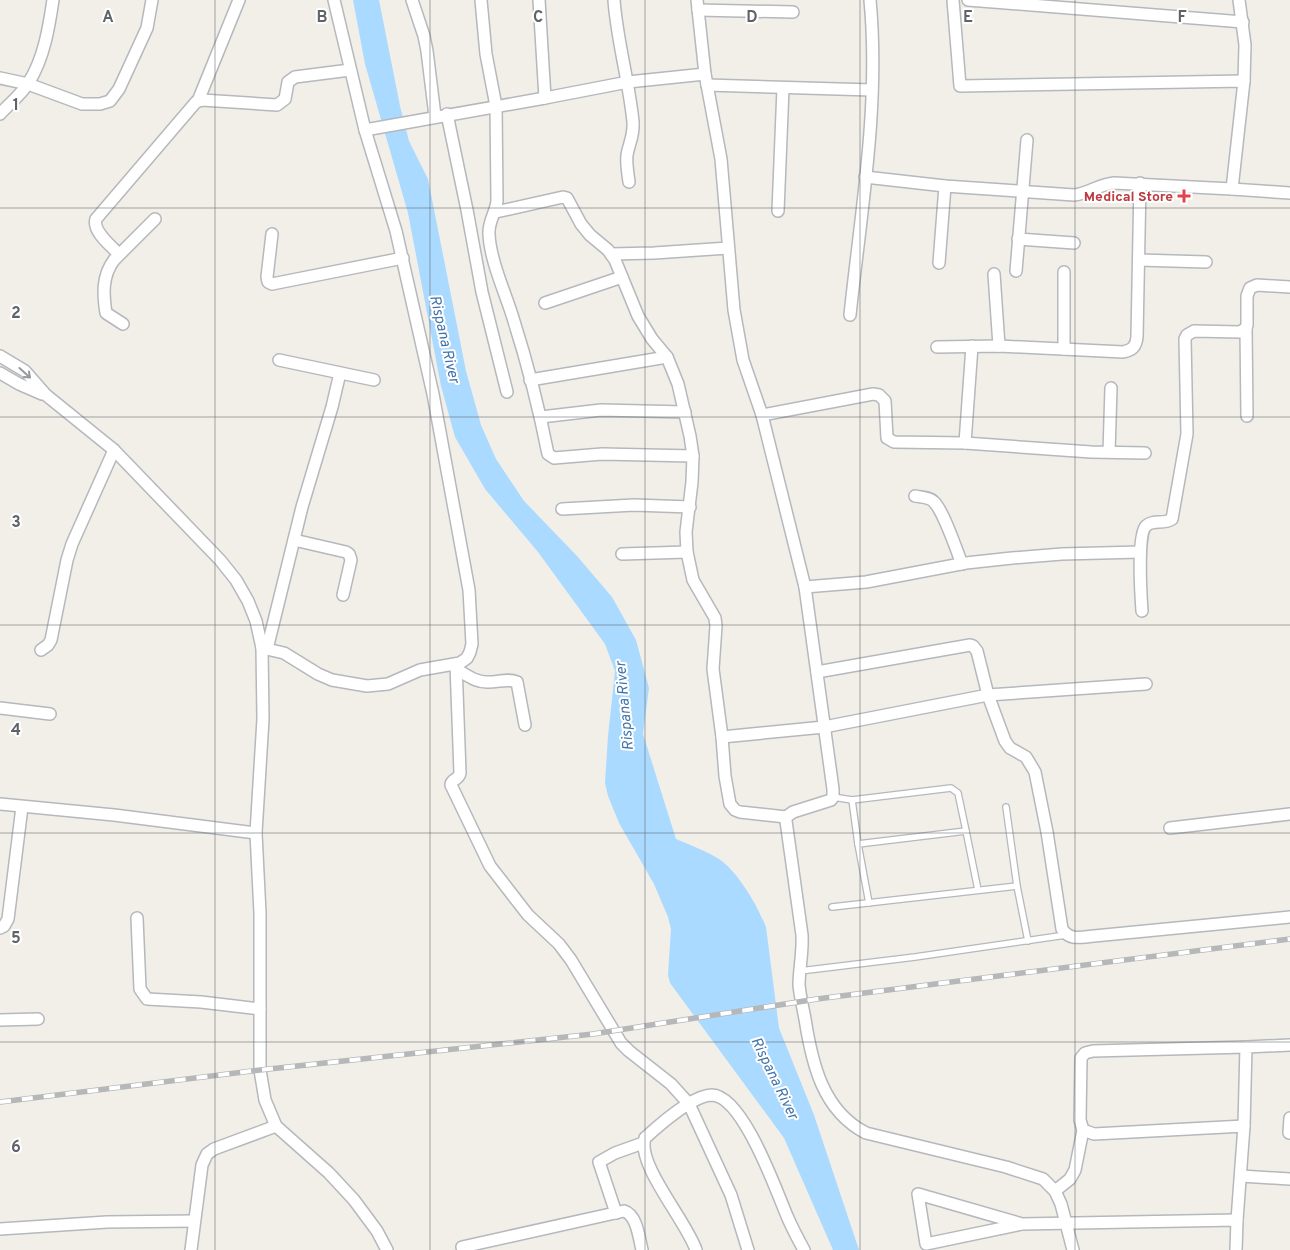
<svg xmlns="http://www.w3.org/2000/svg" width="1290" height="1250" font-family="Overpass,sans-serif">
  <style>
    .water { fill: #aadaff }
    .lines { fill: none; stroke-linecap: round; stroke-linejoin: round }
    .service-casing { stroke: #b5b8bc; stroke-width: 8 }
    .minor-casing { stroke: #b5b8bc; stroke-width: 14 }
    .service { stroke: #fff; stroke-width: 5.5 }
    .minor { stroke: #fff; stroke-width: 11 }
    .rail-casing { stroke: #b6b7b8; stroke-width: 5.5 }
    .rail { stroke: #fff; stroke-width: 4; stroke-dasharray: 11; stroke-linecap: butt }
    .oneway { stroke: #979a9d }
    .grid { fill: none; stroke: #5f6368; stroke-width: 1; stroke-opacity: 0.55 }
    .health-dot { fill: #e0444e; stroke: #fff; stroke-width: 2 }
    .labels { text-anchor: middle; stroke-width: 4; stroke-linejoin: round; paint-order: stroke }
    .health-label { font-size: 14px; font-weight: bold; fill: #be3a42; stroke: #fff; text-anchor: end }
    .water-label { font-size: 15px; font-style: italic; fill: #4174aa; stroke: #fff }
    .grid-label { font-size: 16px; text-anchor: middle; font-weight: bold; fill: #5f6368; stroke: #fff; stroke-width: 4; stroke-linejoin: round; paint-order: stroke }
  </style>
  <rect width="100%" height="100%" fill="#f1efe8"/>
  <!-- water -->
  <path class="water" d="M 353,0 L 379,0 L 400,106 L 409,141 L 428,179 L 466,371 L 481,425 L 496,459 L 524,501 L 577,556 L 612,597 L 636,640 L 649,688 L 643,734 L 676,839 C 690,845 706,851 719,859 C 739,873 757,905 766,927 L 779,1028 L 814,1115 L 859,1250 L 833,1250 L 784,1138 L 670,983 L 668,975 L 671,929 L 668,917 L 654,884 L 619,823 L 608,796 L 605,783 L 608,736 L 615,671 L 605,644 L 538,552 L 485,489 L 455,437 L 441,386 L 408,213 L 365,64 Z"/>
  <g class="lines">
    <defs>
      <g id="service">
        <path d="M 833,797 L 852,800 L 951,788 L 958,793 L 966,831"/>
        <path d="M 852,800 L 858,844 L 869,903"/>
        <path d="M 1006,807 L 1017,886 L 1028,941"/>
        <path d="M 858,844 L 966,831 L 978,890"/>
        <path d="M 832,907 L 1017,886"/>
        <path d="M 800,971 L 915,957 L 1066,935"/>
      </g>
      <g id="minor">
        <path d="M 412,0 L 424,36 L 427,51 L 435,116"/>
        <path d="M 481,0 L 486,54 L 496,106 L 497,201 C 496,212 488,222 489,234 C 490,260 505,292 513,318 C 527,362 539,408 548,454 L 554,458 L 602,454 L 693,456"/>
        <path d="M 614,0 C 617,41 629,81 633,122 C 634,136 629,143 627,155 C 626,164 628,174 629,182"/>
        <path d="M 697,0 L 705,74 L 721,159 L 734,310 L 743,360 L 762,415 L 805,587 L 833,789 L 833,797 L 831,800 L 793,812 L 786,817 L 786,821 L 802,935 C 803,952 799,970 799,985 C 800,996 803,1008 805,1019 C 812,1064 823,1111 866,1133 L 1006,1167 L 1043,1179 L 1055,1191 L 1061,1204 L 1073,1250"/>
        <path d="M 968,0 L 1243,22"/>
        <path d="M 1239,0 L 1245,45 L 1244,81"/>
        <path d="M 698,10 L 793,12"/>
        <path d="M 0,78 L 28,84 L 82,104 L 100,104 L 110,101 L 119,89 L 147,28 L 152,0"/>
        <path d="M 707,85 L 872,90"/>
        <path d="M 545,98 L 628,82 L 705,74"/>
        <path d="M 198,101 L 239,0"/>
        <path d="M 0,114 C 9,104 22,94 29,82 C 44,58 49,27 53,0"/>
        <path d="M 447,114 L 467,210 L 482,292 L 507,392"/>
        <path d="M 365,130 L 545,98 L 539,0"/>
        <path d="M 865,177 L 945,186 L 1074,195 C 1088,194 1099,184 1114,183 L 1232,189 L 1244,81 L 960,86 L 953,0"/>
        <path d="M 1232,189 L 1290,193"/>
        <path d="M 778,211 L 783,88"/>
        <path d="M 496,212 L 563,197 L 567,198 L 581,224 L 590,235 L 608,250 L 615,260 L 638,316 L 652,339 L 667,357 L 678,384 L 690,436 L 693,456 L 692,482 L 686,532 L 687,552 L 693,580 L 715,618 L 716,626 L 713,669 L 722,737 L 725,776 L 730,804 L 735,810 L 740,812 L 786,817"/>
        <path d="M 272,234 L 267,277 L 268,282 L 272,284 L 403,258"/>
        <path d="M 1018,239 L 1074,243"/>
        <path d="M 119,254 C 111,246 92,231 96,219 L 196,102 L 202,100 L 277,105 L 285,99 L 288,82 L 295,77 L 350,70"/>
        <path d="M 611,254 L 654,253 L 728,248"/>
        <path d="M 1139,260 L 1206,262"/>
        <path d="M 939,263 L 945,186"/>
        <path d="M 1016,271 L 1027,140"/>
        <path d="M 994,274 L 999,346"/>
        <path d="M 545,303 L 622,277"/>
        <path d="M 850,315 C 861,211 880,104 870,0"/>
        <path d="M 123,324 L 106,313 C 103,294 102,276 114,260 L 155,219"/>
        <path d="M 1246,328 L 1247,416"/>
        <path d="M 937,347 L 999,346 L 1123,352 C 1132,350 1136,347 1137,337 L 1140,183"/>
        <path d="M 1064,349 L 1064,272"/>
        <path d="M 0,356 L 25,371 L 46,395 L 114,450 L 220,560 L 236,580 L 248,601 L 256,621 L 262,648 L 263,719 L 256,833 L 260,913 L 260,1070 L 265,1100 L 276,1126 L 329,1173 L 354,1200 L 377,1231 L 387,1250"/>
        <path d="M 279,360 L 374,380"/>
        <path d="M 0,373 L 19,384 L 42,394"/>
        <path d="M 530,380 L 667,357"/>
        <path d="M 762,415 L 873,394 L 879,395 L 885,401 L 887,438 L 894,442 L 965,443 L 1091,452 L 1145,453"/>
        <path d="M 541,417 L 601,410 L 685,412"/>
        <path d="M 965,443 L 972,346"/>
        <path d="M 1109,452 L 1111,388"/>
        <path d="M 915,496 C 920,497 930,497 934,502 C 944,512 956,549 962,564"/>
        <path d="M 562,509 L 634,505 L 690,507"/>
        <path d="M 294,540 L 346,552 L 349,554 L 351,560 L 343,595"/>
        <path d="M 622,554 L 687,552"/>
        <path d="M 805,587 L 866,582 L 966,563 L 1012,558 L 1062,554 L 1140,552"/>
        <path d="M 1142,611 C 1141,597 1137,534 1146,526 C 1153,519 1164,525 1172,519 L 1187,434 L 1185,339 L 1187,335 L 1194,331 L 1240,332 L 1246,328 L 1247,325 L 1247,296 L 1250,288 L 1257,285 L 1290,287"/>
        <path d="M 262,648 L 284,653 L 318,674 L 332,680 L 367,686 L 388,684 L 420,670 L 460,663 L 467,658 L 470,652 L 472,644 L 469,590 L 433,394 L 396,231 L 365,130 L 334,0"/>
        <path d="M 267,649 L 302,507 L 332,407 L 340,373"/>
        <path d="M 41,650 L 48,645 L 51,640 L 67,560 L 72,544 L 114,450"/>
        <path d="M 456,664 L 460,773 C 459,780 451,779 451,785 L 490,866 L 528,915 L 559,944 L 571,960 L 621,1043 L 629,1051 L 671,1084 L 689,1104 L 731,1195 L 748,1250"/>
        <path d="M 456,669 C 467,675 476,683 489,682 C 499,682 508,678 517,682 L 525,725"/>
        <path d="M 817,672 L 970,645 L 973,646 L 977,651 L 988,695 L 1005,741 L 1010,748 L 1026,757 L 1035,772 L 1047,832 L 1062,929 C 1070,941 1081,937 1094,936 L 1290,917"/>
        <path d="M 0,708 L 50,714"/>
        <path d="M 722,737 L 824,727 L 988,695 L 1146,684"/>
        <path d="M 0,804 L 114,815 L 256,833"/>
        <path d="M 1170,828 L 1290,814"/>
        <path d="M 137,918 L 140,989 L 147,999 L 201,1002 L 260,1009"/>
        <path d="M 0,928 L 4,926 L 8,919 L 22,807"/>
        <path d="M 0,1020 L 38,1019"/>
        <path d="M 1244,1126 L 1246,1047 L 1290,1045"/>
        <path d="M 1083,1130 L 1094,1134 L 1244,1126 L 1237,1220"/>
        <path d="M 1289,1133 L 1290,1118"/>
        <path d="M 1241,1176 L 1290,1179"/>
        <path d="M 1055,1191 L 1070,1179 L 1075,1170 L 1083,1130 L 1080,1120 L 1081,1058 L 1085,1053 L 1093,1051 L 1246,1047"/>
        <path d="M 616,1213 L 599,1162 L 615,1153 L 643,1143"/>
        <path d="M 1022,1224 L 918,1194 L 926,1244 L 1022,1224 L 1237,1220 L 1236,1250"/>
        <path d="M 0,1229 L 107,1222 L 194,1221"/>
        <path d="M 462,1247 L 624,1211 C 637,1215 639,1238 642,1250"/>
        <path d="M 191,1250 L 202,1165 L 207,1154 L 214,1149 L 276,1126"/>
        <path d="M 696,1250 C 687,1222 636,1164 645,1138 C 658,1126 693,1095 712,1095 C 743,1096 776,1190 787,1216 C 792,1228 798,1239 804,1250"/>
      </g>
    </defs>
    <!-- service casing -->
    <use href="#service" class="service-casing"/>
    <!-- minor casing -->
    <use href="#minor" class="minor-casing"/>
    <!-- service -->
    <use href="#service" class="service"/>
    <!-- minor -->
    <use href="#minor" class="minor"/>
    <defs>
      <path id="rail" d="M 0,1102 L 260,1070 L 593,1034 L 817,999 L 1290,939"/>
    </defs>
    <!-- rail casing -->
    <use href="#rail" class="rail-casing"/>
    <!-- rail -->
    <use href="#rail" class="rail"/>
  </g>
  <!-- one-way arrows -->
  <defs><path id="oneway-shaft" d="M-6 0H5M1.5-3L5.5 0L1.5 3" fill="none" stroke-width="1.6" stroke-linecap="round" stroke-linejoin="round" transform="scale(1.25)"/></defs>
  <use class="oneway" href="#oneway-shaft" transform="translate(25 373) rotate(42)"/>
  <!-- grid -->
  <path class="grid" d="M 215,0 L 215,1250M 430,0 L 430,1250M 645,0 L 645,1250M 860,0 L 860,1250M 1075,0 L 1075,1250M 0,208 L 1290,208M 0,417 L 1290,417M 0,625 L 1290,625M 0,833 L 1290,833M 0,1042 L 1290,1042"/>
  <!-- markers -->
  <path class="health-dot" d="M1181.5 188.5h5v5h5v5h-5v5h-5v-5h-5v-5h5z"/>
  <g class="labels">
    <!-- health labels -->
    <g class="health-label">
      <text x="1173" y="201">Medical Store</text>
    </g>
    <!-- water labels -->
    <g class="water-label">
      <text transform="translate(445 339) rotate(77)" y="5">Rispana River</text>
      <text transform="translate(624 706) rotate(-95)" y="5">Rispana River</text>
      <text transform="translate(775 1078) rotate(64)" y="5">Rispana River</text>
    </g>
  </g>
  <g class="grid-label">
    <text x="108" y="22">A</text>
    <text x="322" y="22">B</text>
    <text x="538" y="22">C</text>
    <text x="752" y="22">D</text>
    <text x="968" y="22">E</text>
    <text x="1182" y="22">F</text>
    <text x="16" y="110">1</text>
    <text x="16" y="318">2</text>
    <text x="16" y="527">3</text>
    <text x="16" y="735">4</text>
    <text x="16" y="943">5</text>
    <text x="16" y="1152">6</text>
  </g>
</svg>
